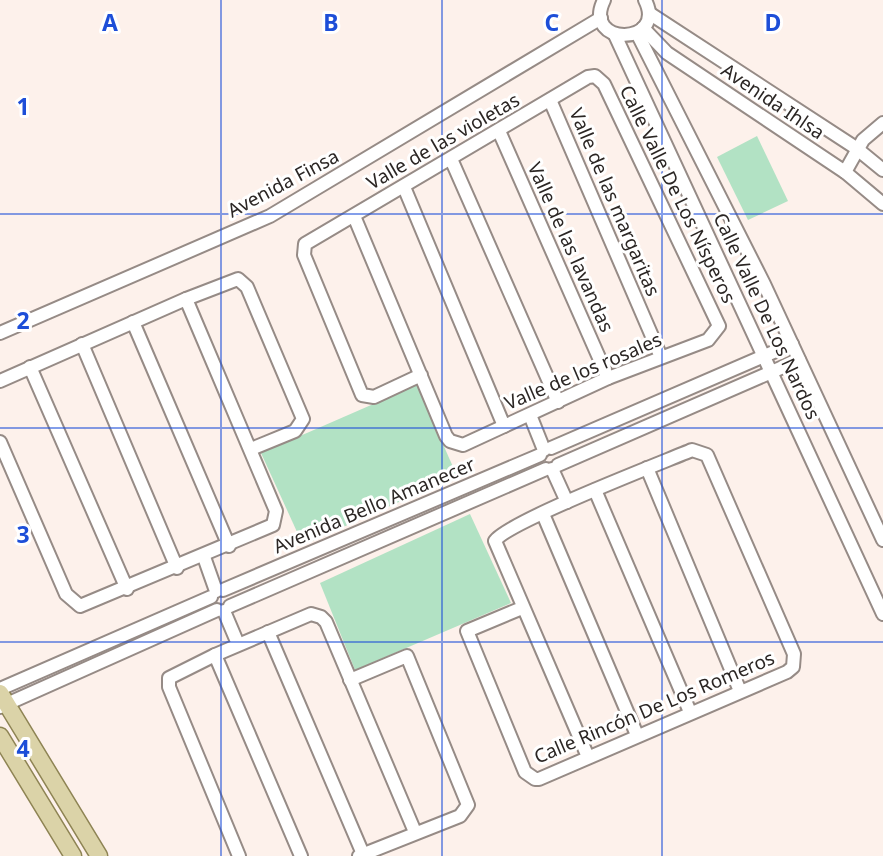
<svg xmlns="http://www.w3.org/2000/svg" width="883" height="856" font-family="'Noto Sans',sans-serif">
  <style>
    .green { fill: #b2e2c4 }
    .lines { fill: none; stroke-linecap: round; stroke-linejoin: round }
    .minor-casing { stroke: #968b86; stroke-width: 16 }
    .major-casing { stroke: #8e8454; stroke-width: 19 }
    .minor { stroke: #fff; stroke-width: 12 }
    .major { stroke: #dbd3a8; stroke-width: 16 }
    .grid { fill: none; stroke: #1d4ed8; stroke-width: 2; stroke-opacity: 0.55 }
    .labels { text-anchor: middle; stroke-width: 6; stroke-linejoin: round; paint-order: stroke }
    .street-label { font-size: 19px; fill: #2b2624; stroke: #fff }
    .grid-label { font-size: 23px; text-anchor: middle; font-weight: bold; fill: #1d4ed8; stroke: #fff; stroke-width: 6; stroke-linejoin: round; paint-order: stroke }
  </style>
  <rect width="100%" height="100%" fill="#fdf1eb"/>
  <!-- green -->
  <g class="green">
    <path d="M 757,136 L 788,201 L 748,220 L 717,157 Z"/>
    <path d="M 417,385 L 457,476 L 303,545 L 261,453 Z"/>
    <path d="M 470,514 L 511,603 L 355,670 L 320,583 Z"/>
  </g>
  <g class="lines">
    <defs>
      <g id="minor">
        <path d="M 604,0 C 581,47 668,46 645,0"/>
        <path d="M 649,13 L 856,148 L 883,170"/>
        <path d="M 643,28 L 667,53 L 845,172 L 883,204"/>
        <path d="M 637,33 L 764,284 L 883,540"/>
        <path d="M 615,35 L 883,614"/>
        <path d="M 550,100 L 661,357"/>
        <path d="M 499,131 L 608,378"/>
        <path d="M 451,159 L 558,402"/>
        <path d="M 845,172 L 863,140 L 883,123"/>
        <path d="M 404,187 L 504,426"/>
        <path d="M 354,216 L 446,436 L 450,441 L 463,445 L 608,378 L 708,340 L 719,326 L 604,84 L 595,76 L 588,77 L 305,244 L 304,255 L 362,395 L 374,397 L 421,375"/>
        <path d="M 133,322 L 229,546"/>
        <path d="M 0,333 L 270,216 L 601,18"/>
        <path d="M 82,344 L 177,568"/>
        <path d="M 30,367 L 127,589"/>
        <path d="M 0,381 L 186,299 L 238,279 L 247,287 L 303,419 L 295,431 L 251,449"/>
        <path d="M 530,415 L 544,450"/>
        <path d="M 0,442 L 66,594 L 80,606 L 273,525 L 276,511 L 186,299"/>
        <path d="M 551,448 L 792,344"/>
        <path d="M 558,465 L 799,360"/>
        <path d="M 647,468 L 740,691"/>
        <path d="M 552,469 L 567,502"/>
        <path d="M 595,490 L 690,712"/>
        <path d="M 543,514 L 637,735"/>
        <path d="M 204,557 L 216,591"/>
        <path d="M 223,590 L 540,455"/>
        <path d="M 230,606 L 546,469"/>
        <path d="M 522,608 L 467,631 L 525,772 L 535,779 L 539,779 L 787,672 L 793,667 L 794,654 L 707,455 L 692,450 C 661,463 507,522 495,541 L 588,757"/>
        <path d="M 224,611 L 238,644"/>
        <path d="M 268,632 L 363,854"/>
        <path d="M 215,655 L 301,856"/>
        <path d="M 350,680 L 407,656 L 468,805 L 460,816 L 359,856"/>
        <path d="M 0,689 L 211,597"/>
        <path d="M 0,707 L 217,610"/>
        <path d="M 239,856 L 169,687 L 169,678 L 215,655 L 311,614 L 321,617 L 326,622 L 415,832"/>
      </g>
      <g id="major">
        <path d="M 0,693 L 99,856"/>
        <path d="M 0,736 L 73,856"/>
      </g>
    </defs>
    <!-- minor casing -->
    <use href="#minor" class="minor-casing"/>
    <!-- major casing -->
    <use href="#major" class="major-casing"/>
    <!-- minor -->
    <use href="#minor" class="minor"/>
    <!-- major -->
    <use href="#major" class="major"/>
  </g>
  <!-- grid -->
  <path class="grid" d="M 221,0 L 221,856M 442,0 L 442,856M 662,0 L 662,856M 0,214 L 883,214M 0,428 L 883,428M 0,642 L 883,642"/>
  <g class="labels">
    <!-- street labels -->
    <g class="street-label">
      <text transform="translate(773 101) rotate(34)" y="7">Avenida Ihlsa</text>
      <text transform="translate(443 141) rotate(-30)" y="7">Valle de las violetas</text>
      <text transform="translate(283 183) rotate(-28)" y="7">Avenida Finsa</text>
      <text transform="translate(678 194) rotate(64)" y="7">Calle Valle De Los Nísperos</text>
      <text transform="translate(615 202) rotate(67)" y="7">Valle de las margaritas</text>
      <text transform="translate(571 247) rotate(66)" y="7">Valle de las lavandas</text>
      <text transform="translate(767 316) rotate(65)" y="7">Calle Valle De Los Nardos</text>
      <text transform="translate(583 371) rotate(-23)" y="7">Valle de los rosales</text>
      <text transform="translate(374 505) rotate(-23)" y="7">Avenida Bello Amanecer</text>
      <text transform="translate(654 707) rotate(-23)" y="7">Calle Rincón De Los Romeros</text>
    </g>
  </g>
  <g class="grid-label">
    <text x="110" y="31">A</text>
    <text x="331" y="31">B</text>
    <text x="552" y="31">C</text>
    <text x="773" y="31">D</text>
    <text x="23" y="115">1</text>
    <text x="23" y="329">2</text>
    <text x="23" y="543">3</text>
    <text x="23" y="757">4</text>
  </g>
</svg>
